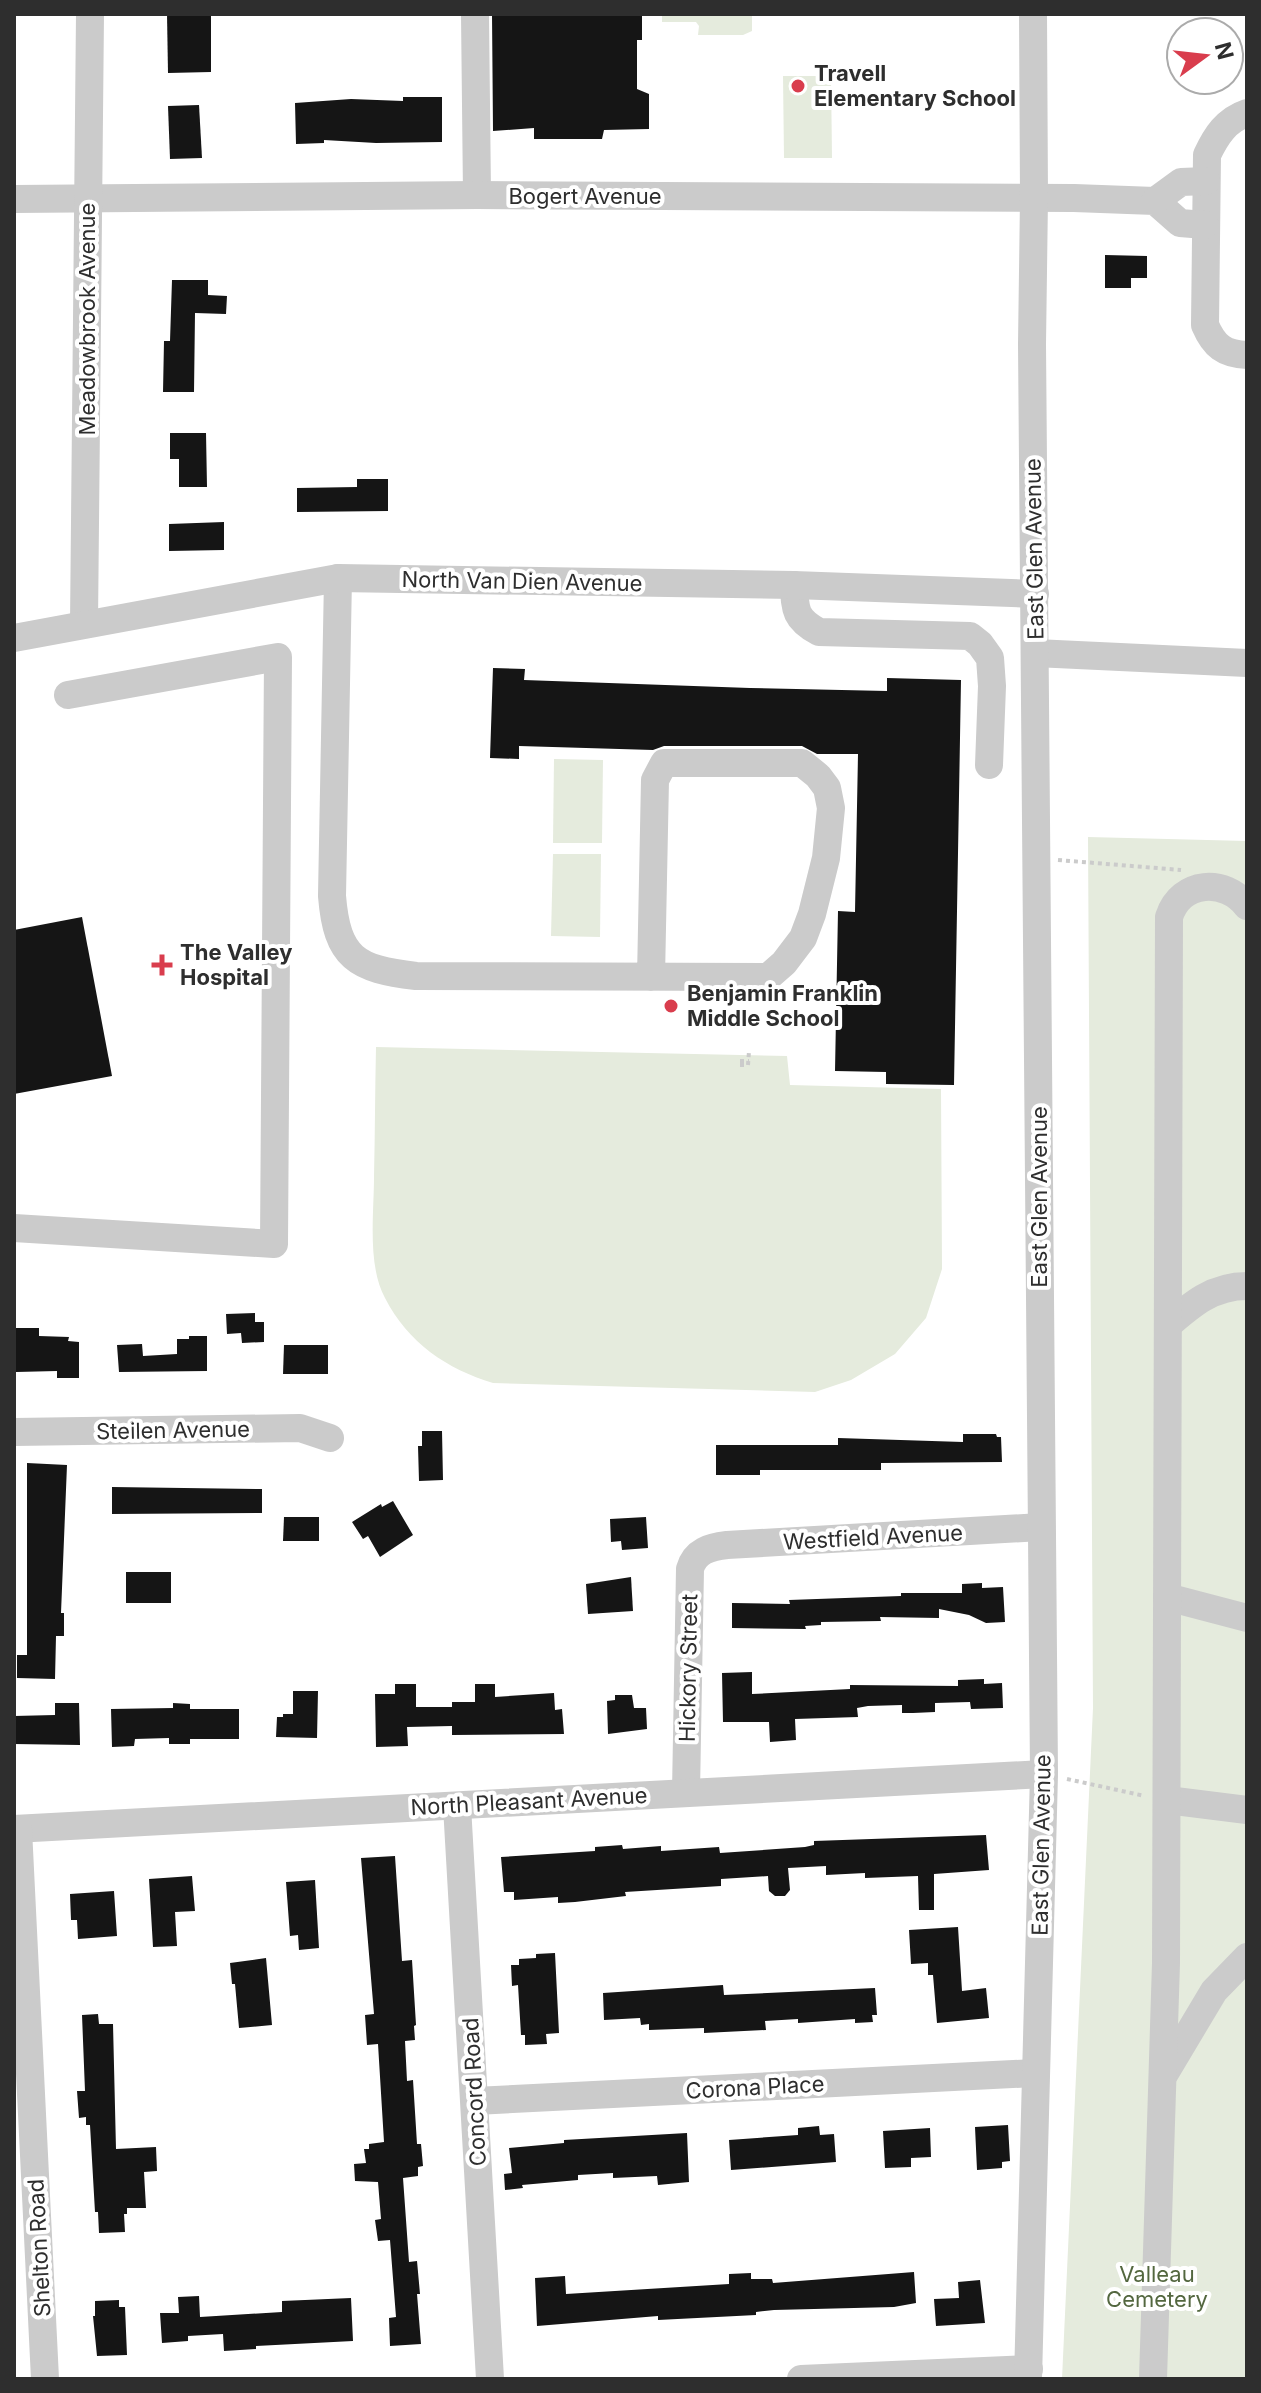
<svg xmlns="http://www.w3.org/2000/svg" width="1261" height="2393" font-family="Inter,sans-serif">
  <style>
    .green { fill: #e5ebdd }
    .building { fill: #151515 }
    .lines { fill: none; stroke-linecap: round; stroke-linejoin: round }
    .path { stroke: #cbcbcb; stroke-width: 4; stroke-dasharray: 4 4; stroke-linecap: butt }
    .minor { stroke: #cbcbcb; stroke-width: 28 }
    .poi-dot { fill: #d93d4d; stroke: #fff; stroke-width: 3 }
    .labels { text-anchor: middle; stroke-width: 8; stroke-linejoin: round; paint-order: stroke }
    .poi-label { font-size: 22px; font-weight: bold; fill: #2e2e2e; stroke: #fff; text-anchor: start }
    .street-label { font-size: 22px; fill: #2e2e2e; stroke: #fff }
    .park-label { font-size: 22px; fill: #53673f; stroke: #fff }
  </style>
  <rect width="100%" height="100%" fill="#fff"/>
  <!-- green -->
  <g class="green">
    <path d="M 662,14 L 752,14 L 752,31 L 743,35 L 698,35 L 699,26 L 696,22 L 662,22 Z"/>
    <path d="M 783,76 L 831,76 L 832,158 L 784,158 Z"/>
    <path d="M 554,759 L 603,760 L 602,843 L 553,843 Z"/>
    <path d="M 1088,837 L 1247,841 L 1247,2379 L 1062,2379 L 1093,1708 Z"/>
    <path d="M 553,854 L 601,854 L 600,937 L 551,936 Z"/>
    <path d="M 376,1047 L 787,1056 L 790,1085 L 941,1089 L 942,1269 L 926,1318 L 895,1354 L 851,1380 L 815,1392 L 493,1383 C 447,1369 408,1343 385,1298 C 367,1265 374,1213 374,1177 C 375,1134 375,1090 376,1047 Z"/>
  </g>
  <!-- building -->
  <g class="building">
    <path d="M 167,14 L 211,14 L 211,72 L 168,73 Z"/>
    <path d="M 492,14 L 642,14 L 642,40 L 637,40 L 637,89 L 649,94 L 649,129 L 604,130 L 602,139 L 534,139 L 534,128 L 493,131 Z"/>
    <path d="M 403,97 L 442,97 L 442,142 L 376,143 L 324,140 L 324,143 L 296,144 L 295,103 L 351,99 L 403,101 Z"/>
    <path d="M 199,105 L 202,158 L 170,159 L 168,106 Z"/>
    <path d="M 1105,255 L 1147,256 L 1147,278 L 1131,278 L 1131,288 L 1105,288 Z"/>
    <path d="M 172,280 L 208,280 L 208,295 L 227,296 L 226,314 L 195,313 L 194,392 L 163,392 L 164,341 L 170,341 Z"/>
    <path d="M 170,433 L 206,433 L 207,487 L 179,487 L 179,459 L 170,459 Z"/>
    <path d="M 357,479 L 388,479 L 388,511 L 297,512 L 297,488 L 357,487 Z"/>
    <path d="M 224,522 L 224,550 L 169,551 L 169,524 Z"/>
    <path d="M 493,668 L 525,669 L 524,680 L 750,688 L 887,691 L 887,678 L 961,680 L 954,1085 L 886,1084 L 886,1072 L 835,1071 L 838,911 L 855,912 L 858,754 L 817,754 L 802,746 L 664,746 L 653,750 L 519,746 L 519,759 L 490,758 Z"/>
    <path d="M 82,917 L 112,1076 L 14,1094 L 14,930 Z"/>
    <path d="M 255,1313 L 255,1322 L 264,1322 L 264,1342 L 242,1343 L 241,1333 L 227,1334 L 226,1314 Z"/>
    <path d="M 15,1328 L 39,1328 L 39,1336 L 69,1337 L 68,1341 L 79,1342 L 79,1378 L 57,1378 L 57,1371 L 16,1372 Z"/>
    <path d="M 189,1336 L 207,1336 L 207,1371 L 119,1372 L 117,1345 L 142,1344 L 143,1356 L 177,1354 L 177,1339 L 189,1339 Z"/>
    <path d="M 284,1345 L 328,1345 L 328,1374 L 283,1374 Z"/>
    <path d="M 422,1431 L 442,1431 L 443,1480 L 419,1481 L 418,1446 L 422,1446 Z"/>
    <path d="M 963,1434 L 996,1434 L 997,1437 L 1001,1437 L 1002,1462 L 881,1463 L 881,1470 L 760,1470 L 760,1475 L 716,1475 L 716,1445 L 838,1445 L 838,1438 L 963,1442 Z"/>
    <path d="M 27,1463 L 67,1465 L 61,1613 L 64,1613 L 64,1636 L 56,1636 L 55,1679 L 17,1678 L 17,1655 L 27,1655 Z"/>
    <path d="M 112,1487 L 262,1489 L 262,1513 L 112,1514 Z"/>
    <path d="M 393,1501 L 413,1535 L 380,1557 L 368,1536 L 363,1539 L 352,1522 L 381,1504 L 382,1507 Z"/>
    <path d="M 284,1517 L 319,1517 L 319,1541 L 283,1541 Z"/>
    <path d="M 646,1517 L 648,1548 L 622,1550 L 621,1541 L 611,1542 L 610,1519 Z"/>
    <rect x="126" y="1572" width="45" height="31"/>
    <path d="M 631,1577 L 633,1611 L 588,1614 L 586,1584 Z"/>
    <path d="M 982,1583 L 982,1588 L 1003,1587 L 1005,1622 L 986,1623 L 969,1615 L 939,1609 L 939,1618 L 880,1617 L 881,1621 L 821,1622 L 821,1625 L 805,1626 L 806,1629 L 732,1628 L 732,1603 L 790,1604 L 789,1600 L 901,1596 L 901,1593 L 962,1593 L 962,1584 Z"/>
    <path d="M 752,1672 L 752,1694 L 850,1689 L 850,1685 L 958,1686 L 958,1680 L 984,1679 L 984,1684 L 1002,1683 L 1003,1708 L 971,1709 L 970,1702 L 935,1703 L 935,1712 L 913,1713 L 902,1713 L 902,1705 L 868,1706 L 857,1708 L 858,1717 L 795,1719 L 796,1740 L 770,1742 L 769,1722 L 723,1722 L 722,1673 Z"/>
    <path d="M 395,1684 L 416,1684 L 416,1707 L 452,1707 L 452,1702 L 475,1702 L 475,1684 L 495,1684 L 495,1697 L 554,1693 L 555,1710 L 562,1709 L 564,1734 L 452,1735 L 452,1726 L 407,1727 L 408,1746 L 376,1747 L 375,1694 L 395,1694 Z"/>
    <path d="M 293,1691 L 318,1691 L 317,1738 L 276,1737 L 277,1717 L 283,1717 L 283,1714 L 293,1714 Z"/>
    <path d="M 615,1695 L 632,1695 L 634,1708 L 646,1708 L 647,1729 L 608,1734 L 607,1701 L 615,1700 Z"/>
    <path d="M 55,1703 L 79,1703 L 80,1745 L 14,1744 L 14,1716 L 55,1715 Z"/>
    <path d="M 173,1703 L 190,1704 L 190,1709 L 239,1709 L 239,1739 L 190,1739 L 190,1744 L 169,1744 L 169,1738 L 135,1739 L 134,1746 L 112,1747 L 111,1709 L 173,1708 Z"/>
    <path d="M 986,1835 L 989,1870 L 934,1874 L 934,1910 L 919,1910 L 918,1876 L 865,1878 L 865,1873 L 826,1875 L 826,1866 L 788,1868 L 790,1890 L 785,1896 L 775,1896 L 769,1891 L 768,1876 L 721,1879 L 721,1886 L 625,1892 L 626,1896 L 575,1902 L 558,1903 L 558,1897 L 514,1900 L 514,1892 L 504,1892 L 501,1857 L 595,1851 L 595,1847 L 622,1845 L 623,1849 L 661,1846 L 661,1851 L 719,1847 L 720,1853 L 805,1847 L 814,1845 L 814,1841 Z"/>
    <path d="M 395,1856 L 402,1961 L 412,1960 L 416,2025 L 414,2026 L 415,2040 L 405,2041 L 407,2081 L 413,2080 L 417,2144 L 421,2144 L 423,2166 L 418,2167 L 418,2176 L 403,2178 L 409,2262 L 417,2261 L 420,2294 L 417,2294 L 421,2344 L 390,2346 L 389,2318 L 396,2317 L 390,2240 L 378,2241 L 375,2220 L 381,2219 L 378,2182 L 355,2181 L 354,2164 L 366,2163 L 364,2149 L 369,2149 L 369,2144 L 384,2142 L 378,2044 L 367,2045 L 365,2015 L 374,2014 L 361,1858 Z"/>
    <path d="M 192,1876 L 195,1911 L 175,1912 L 177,1946 L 153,1947 L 149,1879 Z"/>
    <path d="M 315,1880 L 319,1948 L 299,1950 L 298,1935 L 290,1936 L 286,1882 Z"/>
    <path d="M 114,1891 L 117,1936 L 78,1939 L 77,1920 L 71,1920 L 70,1894 Z"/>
    <path d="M 958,1927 L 962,1991 L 986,1988 L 989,2018 L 937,2023 L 933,1975 L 928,1975 L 928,1963 L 911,1964 L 909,1930 Z"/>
    <path d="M 555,1953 L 559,2033 L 546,2034 L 547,2044 L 525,2045 L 525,2035 L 521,2035 L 518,1985 L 512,1986 L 511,1965 L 519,1965 L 519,1959 L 536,1958 L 536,1954 Z"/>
    <path d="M 266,1958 L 272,2025 L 239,2028 L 235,1984 L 232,1984 L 230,1963 Z"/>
    <path d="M 723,1985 L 724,1995 L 875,1988 L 877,2015 L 872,2015 L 873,2022 L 855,2023 L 855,2019 L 798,2023 L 798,2019 L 765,2021 L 766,2030 L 704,2033 L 704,2028 L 649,2030 L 649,2024 L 641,2025 L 640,2018 L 604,2020 L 603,1993 Z"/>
    <path d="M 98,2014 L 99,2024 L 113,2024 L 116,2149 L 156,2147 L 157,2171 L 144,2172 L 146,2208 L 127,2208 L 127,2214 L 124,2214 L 125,2232 L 99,2233 L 98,2212 L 95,2212 L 90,2125 L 86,2125 L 86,2117 L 79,2118 L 77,2091 L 85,2091 L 82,2015 Z"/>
    <path d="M 1008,2125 L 1010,2161 L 1002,2162 L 1002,2168 L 977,2170 L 975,2127 Z"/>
    <path d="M 819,2126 L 820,2135 L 834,2134 L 836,2162 L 731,2170 L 729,2140 L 798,2135 L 798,2128 Z"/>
    <path d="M 930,2128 L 931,2157 L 911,2158 L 911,2167 L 885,2168 L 883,2131 Z"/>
    <path d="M 687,2133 L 689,2182 L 658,2185 L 657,2176 L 613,2178 L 613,2173 L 578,2175 L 578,2180 L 522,2185 L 523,2188 L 505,2190 L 504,2174 L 512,2173 L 509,2148 L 564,2143 L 564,2140 Z"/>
    <path d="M 914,2272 L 916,2303 L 894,2307 L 774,2310 L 756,2312 L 756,2315 L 658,2320 L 658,2316 L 537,2326 L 535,2278 L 565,2276 L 566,2294 L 729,2284 L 729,2274 L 751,2273 L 751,2279 L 772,2279 L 773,2283 Z"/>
    <path d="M 980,2280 L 985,2323 L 936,2326 L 934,2299 L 959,2298 L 958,2282 Z"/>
    <path d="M 199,2296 L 200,2317 L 282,2312 L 282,2301 L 351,2298 L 353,2341 L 256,2346 L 256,2349 L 224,2351 L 223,2334 L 188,2336 L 188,2341 L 162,2343 L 160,2313 L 179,2313 L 178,2297 Z"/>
    <path d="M 119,2300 L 119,2307 L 125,2307 L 127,2355 L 97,2356 L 93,2316 L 95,2316 L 95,2301 Z"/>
  </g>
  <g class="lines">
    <!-- path -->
    <g class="path">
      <path d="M 1058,860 L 1181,870"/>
      <path d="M 740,1061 L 749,1061"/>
      <path d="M 740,1065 L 748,1065 L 749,1051"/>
      <path d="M 1067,1779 L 1145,1796"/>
    </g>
    <!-- minor -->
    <g class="minor">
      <path d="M 475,14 L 477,195"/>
      <path d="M 1247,113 C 1226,120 1216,136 1207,155 L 1205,325 C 1214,346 1224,354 1247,355"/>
      <path d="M 14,199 L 477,195 L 1074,198 L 1155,201 L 1180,223 L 1205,225"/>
      <path d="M 1155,201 L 1181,182 L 1206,181"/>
      <path d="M 338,578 L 332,896 C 337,958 356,969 416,976 L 768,977 L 784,963 L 803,938 L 812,914 L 826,858 L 831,808 L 827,788 L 818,776 L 802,763 L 664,763 L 655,780 L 651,977"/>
      <path d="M 794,585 C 795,610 795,619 819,632 L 970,636 L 980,644 L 990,658 L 992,686 L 989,765"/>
      <path d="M 84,624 L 90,14"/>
      <path d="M 14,638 L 338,578 L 794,585 L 1035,594"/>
      <path d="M 1035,653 L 1247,663"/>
      <path d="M 14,1228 L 274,1244 L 278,657 L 68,695"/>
      <path d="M 1168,1325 C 1192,1304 1213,1286 1247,1286"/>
      <path d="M 14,1432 L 300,1428 L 330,1438"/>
      <path d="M 1167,1597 L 1247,1618"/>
      <path d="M 686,1792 L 690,1569 C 695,1551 710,1547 727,1545 L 1041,1527"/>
      <path d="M 1167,1800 L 1247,1810"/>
      <path d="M 457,1806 L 490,2379"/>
      <path d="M 14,1829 L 1044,1774"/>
      <path d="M 18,1829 L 45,2379"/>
      <path d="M 1165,2073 L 1214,1991 L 1247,1957"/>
      <path d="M 475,2101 L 1034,2073"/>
      <path d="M 801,2379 L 1029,2369"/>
      <path d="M 1028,2379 L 1044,1774 L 1032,344 L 1034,198 L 1033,14"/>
      <path d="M 1153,2379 L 1166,1963 L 1169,917 C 1181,880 1225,878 1247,906"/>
    </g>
  </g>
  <!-- markers -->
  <g class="poi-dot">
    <circle cx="798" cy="86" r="8"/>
    <path d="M158 953h8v8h8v8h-8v8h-8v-8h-8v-8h8z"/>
    <circle cx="671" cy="1006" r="8"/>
  </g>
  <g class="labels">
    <!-- poi labels -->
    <g class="poi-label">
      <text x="814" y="81">Travell<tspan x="814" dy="25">Elementary School</tspan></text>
      <text x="180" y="960">The Valley<tspan x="180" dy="25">Hospital</tspan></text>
      <text x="687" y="1001">Benjamin Franklin<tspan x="687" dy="25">Middle School</tspan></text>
    </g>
    <!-- street labels -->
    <g class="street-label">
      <text x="585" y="204">Bogert Avenue</text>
      <text transform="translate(87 319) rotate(-90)" y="8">Meadowbrook Avenue</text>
      <text transform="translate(1034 549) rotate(-91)" y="8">East Glen Avenue</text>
      <text transform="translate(522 581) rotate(1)" y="8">North Van Dien Avenue</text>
      <text transform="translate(1039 1197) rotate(-90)" y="8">East Glen Avenue</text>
      <text transform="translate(173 1430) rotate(-1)" y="8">Steilen Avenue</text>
      <text transform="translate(873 1537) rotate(-3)" y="8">Westfield Avenue</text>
      <text transform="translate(688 1668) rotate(-89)" y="8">Hickory Street</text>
      <text transform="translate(529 1801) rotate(-3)" y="8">North Pleasant Avenue</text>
      <text transform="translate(1041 1845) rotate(-89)" y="8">East Glen Avenue</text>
      <text transform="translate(755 2087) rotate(-3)" y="8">Corona Place</text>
      <text transform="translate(474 2092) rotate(-93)" y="8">Concord Road</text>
      <text transform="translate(39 2248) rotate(-93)" y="8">Shelton Road</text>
    </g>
    <!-- park labels -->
    <g class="park-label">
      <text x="1157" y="2282">Valleau<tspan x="1157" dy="25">Cemetery</tspan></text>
    </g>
  </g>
  <!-- border -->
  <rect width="1261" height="2393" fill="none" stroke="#2e2e2e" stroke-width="32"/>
  <!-- north arrow -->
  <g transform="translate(1205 56) rotate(75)"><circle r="38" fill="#ffffff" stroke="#ababab" stroke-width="2"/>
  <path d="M0-6L14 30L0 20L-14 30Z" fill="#d93d4d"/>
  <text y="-12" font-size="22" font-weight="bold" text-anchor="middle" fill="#2e2e2e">N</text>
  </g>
</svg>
